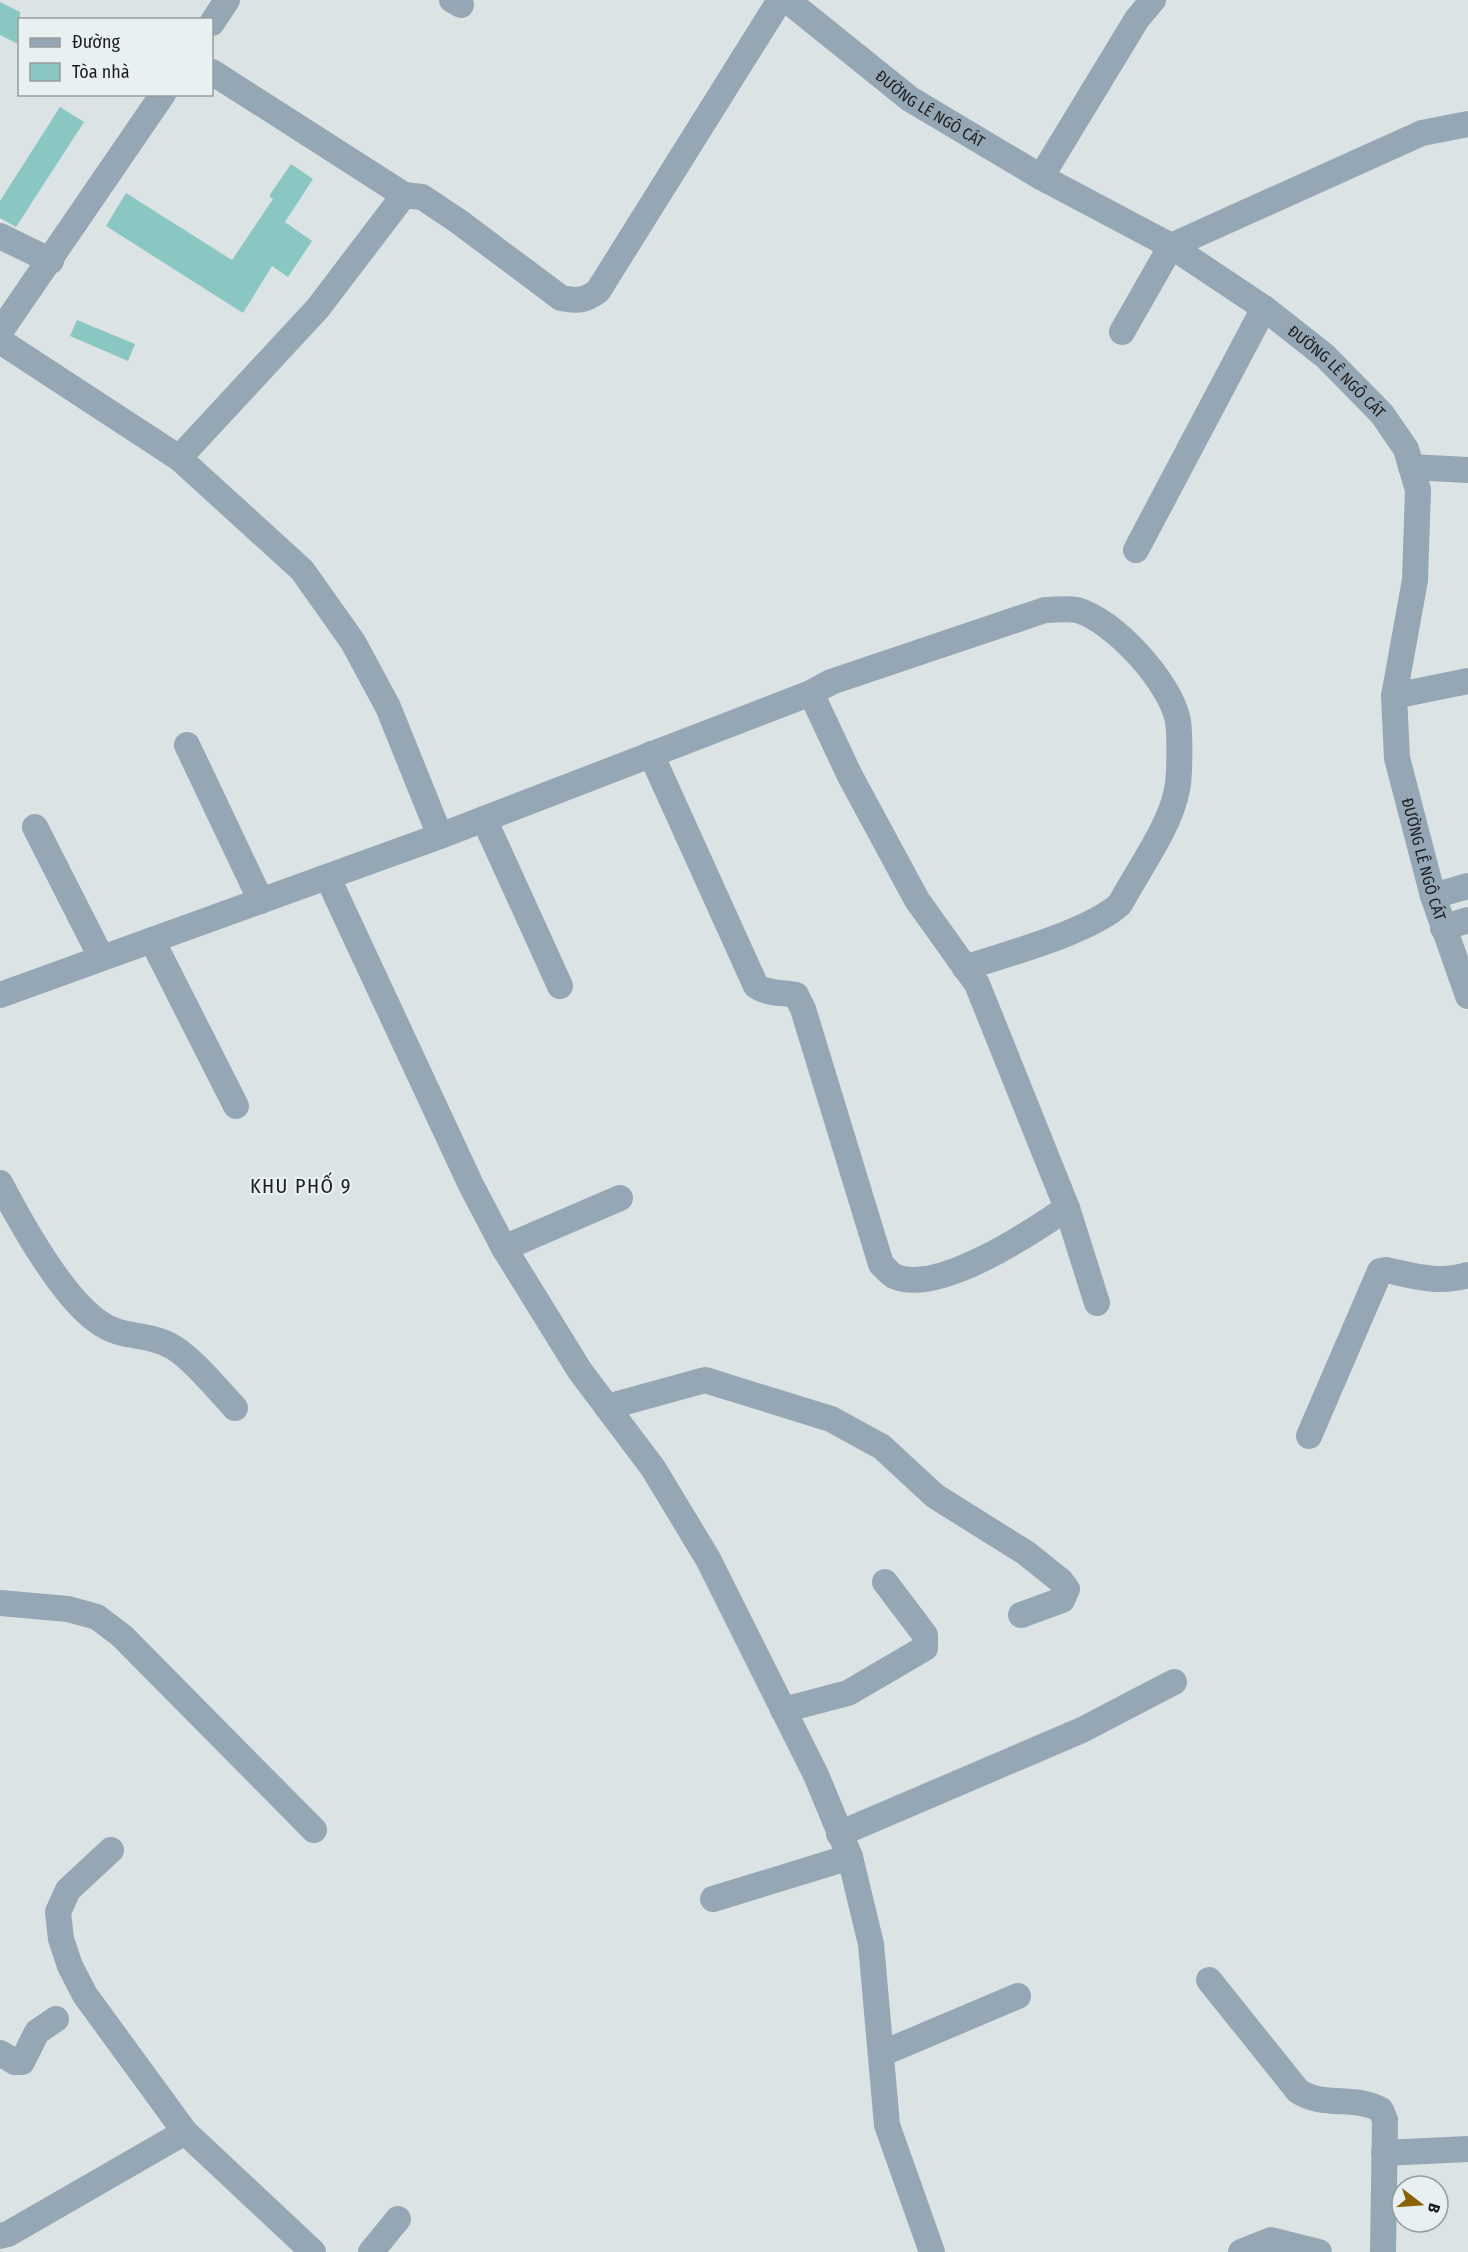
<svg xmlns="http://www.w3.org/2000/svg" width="1468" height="2252" font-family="'Fira Sans Condensed',sans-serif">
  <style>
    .building { fill: #8ac7c2 }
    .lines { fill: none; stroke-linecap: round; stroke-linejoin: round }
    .minor { stroke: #95a6b4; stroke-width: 26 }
    .labels { text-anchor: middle; stroke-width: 4.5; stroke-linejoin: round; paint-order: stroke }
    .street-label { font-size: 16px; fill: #1c1e1f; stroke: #e9f0f2 }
    .quarter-label { font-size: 20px; letter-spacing: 1.5px; fill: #1c1e1f; stroke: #e9f0f2 }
  </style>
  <rect width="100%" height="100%" fill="#dce3e5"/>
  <!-- building -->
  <g class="building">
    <path d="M 0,2 L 20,12 L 20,45 L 0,35 Z"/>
    <path d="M 60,107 L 84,122 L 16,227 L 0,218 L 0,201 Z"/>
    <path d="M 291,164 L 313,179 L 285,222 L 312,241 L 288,277 L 272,266 L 243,313 L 106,226 L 126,193 L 232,260 L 273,199 L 269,196 Z"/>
    <path d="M 77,320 L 135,344 L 128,361 L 70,336 Z"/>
  </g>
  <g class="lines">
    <!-- minor -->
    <g class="minor">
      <path d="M 452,0 L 461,5"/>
      <path id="s1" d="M 787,0 L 910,99 L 1041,177 L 1171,246 L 1264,308 L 1325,356 L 1382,414 L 1406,449 L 1418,490 L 1415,580 L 1394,696 L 1397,758 L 1433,896 L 1468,996"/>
      <path d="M 212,23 L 227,0"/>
      <path d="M 212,72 L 404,195"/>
      <path d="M 1041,177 L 1137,19 L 1153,0"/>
      <path d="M 0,236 L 51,261"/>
      <path d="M 0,332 L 163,94"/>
      <path d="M 1122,332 L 1171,246 L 1422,133 L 1468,124"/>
      <path d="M 0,341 L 179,458 L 302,570 L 353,642 L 388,707 L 440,836"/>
      <path d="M 179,458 L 318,308 L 404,195 L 422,197 L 458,221 L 561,298 C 577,301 585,301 598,291 L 780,0"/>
      <path d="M 1411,467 L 1468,470"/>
      <path d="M 1136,550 L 1264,308"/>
      <path d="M 811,693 L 850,776 L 917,900 L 977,984 L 1067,1208 L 1097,1303"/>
      <path d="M 1394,696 L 1468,681"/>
      <path d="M 187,745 L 261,901"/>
      <path d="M 651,754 L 756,986 C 768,994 781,992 796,995 L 803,1009 L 881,1264 C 885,1268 890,1274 894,1276 C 937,1296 1032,1232 1067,1208"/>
      <path d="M 484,819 L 560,986"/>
      <path d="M 35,827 L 101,957"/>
      <path d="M 328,878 L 471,1185 L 504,1248 L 580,1371 L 653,1468 L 708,1559 L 816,1775 L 850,1857 L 871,1944 L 887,2125 L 932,2252"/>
      <path d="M 1433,896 L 1468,886"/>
      <path d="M 1443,928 L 1468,920"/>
      <path d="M 152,940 L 236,1106"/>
      <path d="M 0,995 L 440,836 L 811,693 L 831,682 L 1045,610 C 1055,610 1067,608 1077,610 C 1114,620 1171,683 1178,721 C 1180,737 1180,775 1177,790 C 1170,827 1138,870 1120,904 C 1090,932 1006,954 965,968"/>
      <path d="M 0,1183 C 21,1223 61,1295 97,1321 C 122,1340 145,1332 169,1345 C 189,1354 219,1391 235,1408"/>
      <path d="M 504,1248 L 620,1198"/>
      <path d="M 607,1407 L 705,1380 L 831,1419 L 882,1447 L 935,1496 L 1026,1553 L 1061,1581 L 1067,1589 L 1062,1600 L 1021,1615"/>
      <path d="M 1309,1436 L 1380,1271 L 1386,1270 C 1415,1276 1439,1284 1468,1275"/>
      <path d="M 0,1603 L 68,1609 L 97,1617 L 122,1636 L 314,1830"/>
      <path d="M 783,1710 L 848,1693 L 925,1648 L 925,1635 L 885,1582"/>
      <path d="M 839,1834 L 1082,1730 L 1174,1682"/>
      <path d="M 111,1850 L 68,1890 L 58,1912 L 61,1939 L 70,1966 L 85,1995 L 185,2132 L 313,2252"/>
      <path d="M 713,1899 L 850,1857"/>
      <path d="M 1209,1980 L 1298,2091 C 1323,2108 1356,2095 1381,2110 L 1385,2120 L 1383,2252"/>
      <path d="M 0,2053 L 15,2062 L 22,2062 L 37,2032 L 56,2019"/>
      <path d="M 881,2054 L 1018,1996"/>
      <path d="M 1384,2153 L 1468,2149"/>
      <path d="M 0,2236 L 8,2234 L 185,2132"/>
      <path d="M 371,2252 L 398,2219"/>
      <path d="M 1241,2252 L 1271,2240 L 1319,2252"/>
    </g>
  </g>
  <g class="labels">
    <!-- street labels -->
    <g class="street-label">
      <text dy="6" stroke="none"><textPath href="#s1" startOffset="180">ĐƯỜNG LÊ NGÔ CÁT</textPath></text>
      <text dy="6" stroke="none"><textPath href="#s1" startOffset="666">ĐƯỜNG LÊ NGÔ CÁT</textPath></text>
      <text dy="6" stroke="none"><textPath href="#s1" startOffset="1188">ĐƯỜNG LÊ NGÔ CÁT</textPath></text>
    </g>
    <!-- quarter labels -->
    <g class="quarter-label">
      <text x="301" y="1193">KHU PHỐ 9</text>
    </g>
  </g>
  <!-- legend -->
  <rect x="18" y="18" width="195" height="78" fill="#e9f0f2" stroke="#979c9e" stroke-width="1.5"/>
  <rect x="30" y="38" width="30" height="9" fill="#95a6b4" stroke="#979c9e" stroke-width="1.5"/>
  <text x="72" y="48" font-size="18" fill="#1c1e1f">Đường</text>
  <rect x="30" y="63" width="30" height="18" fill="#8ac7c2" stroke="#979c9e" stroke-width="1.5"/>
  <text x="72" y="78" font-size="18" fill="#1c1e1f">Tòa nhà</text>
  <!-- north arrow -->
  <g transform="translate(1420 2204) rotate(107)"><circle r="28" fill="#e9f0f2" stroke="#979c9e" stroke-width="1.5"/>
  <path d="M0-4.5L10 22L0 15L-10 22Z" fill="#8b6203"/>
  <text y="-9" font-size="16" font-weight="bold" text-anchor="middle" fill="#1c1e1f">B</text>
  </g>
</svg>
